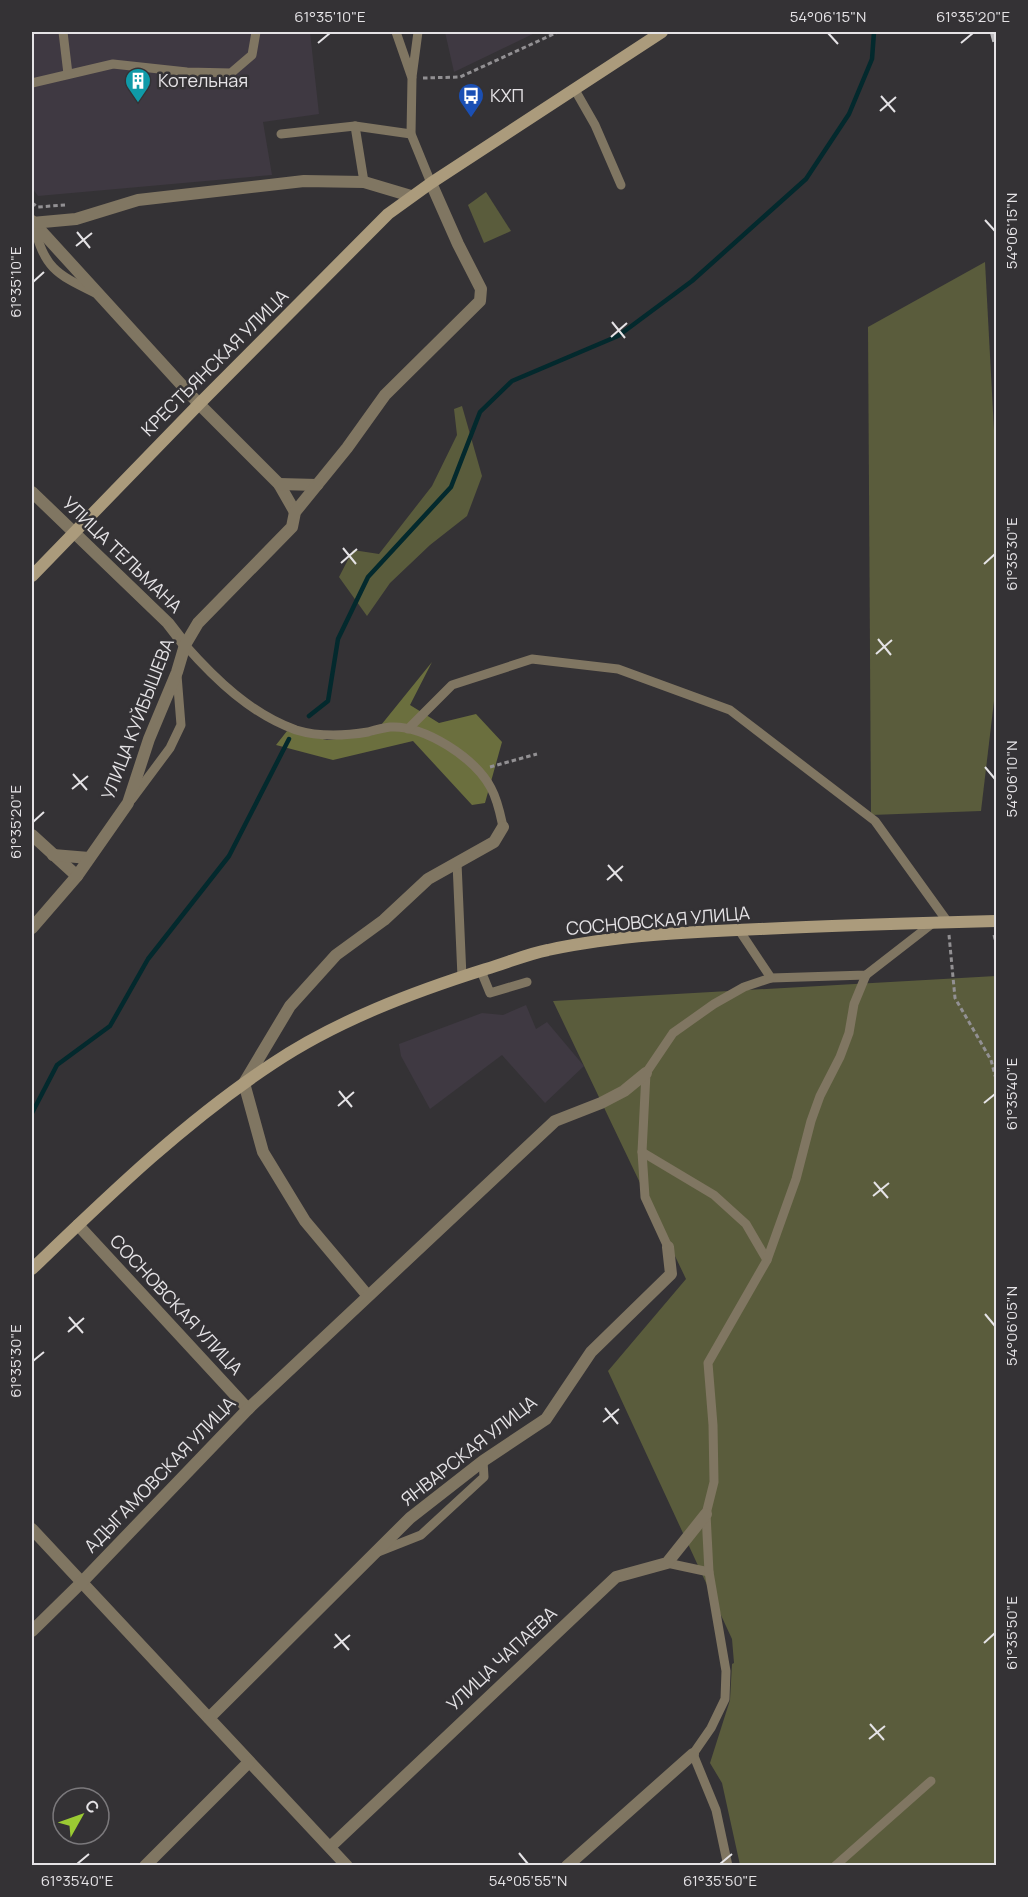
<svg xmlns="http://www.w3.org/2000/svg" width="1028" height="1897" font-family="Manrope,sans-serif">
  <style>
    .built { fill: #3f3942 }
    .green { fill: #5a5c3c }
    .forest { fill: #6b6f3e }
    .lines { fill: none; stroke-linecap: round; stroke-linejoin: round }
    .stream { stroke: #03292d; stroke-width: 4.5 }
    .path { stroke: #929093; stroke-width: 3; stroke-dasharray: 4.5 3; stroke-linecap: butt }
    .lane { stroke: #807662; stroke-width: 9 }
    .street { stroke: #807662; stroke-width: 12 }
    .secondary { stroke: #ab9b7c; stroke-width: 12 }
    .rail { stroke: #bcbabd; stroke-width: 4.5; stroke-dasharray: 10 10; stroke-linecap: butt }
    .ticks { fill: none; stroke: #e5e3e6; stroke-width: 2 }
    .labels { text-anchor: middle; stroke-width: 5; stroke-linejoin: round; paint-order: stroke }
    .poi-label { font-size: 18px; fill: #e5e3e6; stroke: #343235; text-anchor: start }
    .street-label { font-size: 18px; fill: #e5e3e6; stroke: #343235 }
    .neatline { fill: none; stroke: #e5e3e6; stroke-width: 2 }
    .ticks-label { font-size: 15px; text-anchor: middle; fill: #e5e3e6 }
  </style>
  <rect width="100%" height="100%" fill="#343235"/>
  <!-- built -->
  <g class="built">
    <path d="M 32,32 L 310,32 L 319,114 L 263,122 L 272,175 L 38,196 L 32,188 Z"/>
    <path d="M 445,32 L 537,32 L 454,72 Z"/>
    <path d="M 526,1005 L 536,1029 L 547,1022 L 584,1066 L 545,1103 L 502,1055 L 430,1109 L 401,1056 L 399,1044 L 482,1013 L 503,1015 Z"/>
  </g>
  <!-- green -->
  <g class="green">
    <path d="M 486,192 L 511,231 L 484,243 L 468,205 Z"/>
    <path d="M 985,262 L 996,468 L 996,684 L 981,811 L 871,815 L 868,327 Z"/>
    <path d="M 462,406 L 482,476 L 467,516 L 430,545 L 390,583 L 367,616 L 339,577 L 353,550 L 379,554 L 432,486 L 457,435 L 454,409 Z"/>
    <path d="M 996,976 L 996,1865 L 740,1865 L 722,1783 L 710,1763 L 730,1700 L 732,1664 L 734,1663 L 732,1639 L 608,1371 L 686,1279 L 553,1001 Z"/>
  </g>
  <!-- forest -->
  <path class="forest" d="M 432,662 L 410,705 L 439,723 L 476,714 L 502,742 L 485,803 L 472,805 L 413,741 L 333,760 L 276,745 L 287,731 L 327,740 L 373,735 Z"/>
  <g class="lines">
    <!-- stream -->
    <g class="stream">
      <path d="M 309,716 L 328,701 L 338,639 L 368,577 L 451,487 L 480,412 L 512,381 L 618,336 L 692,281 L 806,179 L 849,114 L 872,59 L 874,32"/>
      <path d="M 32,1113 L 57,1065 L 110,1026 L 148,959 L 229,856 L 289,739"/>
    </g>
    <!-- path -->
    <g class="path">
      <path d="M 423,78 L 460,77 L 558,32"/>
      <path d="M 32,203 L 38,207 L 65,205"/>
      <path d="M 490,767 L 537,754"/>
      <path d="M 949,935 L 955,998 L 991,1060 L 996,1079"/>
      <path d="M 994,935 L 996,943"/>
    </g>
    <!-- lane -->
    <g class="lane">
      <path d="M 63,32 L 68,74"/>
      <path d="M 396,32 L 412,78 L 411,134 L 431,183"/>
      <path d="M 412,77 L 418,32"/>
      <path d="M 32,83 L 113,64 L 187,72 L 231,73 L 252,55 L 256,32"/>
      <path d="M 575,90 L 595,125 L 621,185"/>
      <path d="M 355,126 L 411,134"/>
      <path d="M 281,134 L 355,126 L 364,182"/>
      <path d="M 33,223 C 45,268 54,273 95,293"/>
      <path d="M 185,645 C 215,679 251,714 296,730 C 319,737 344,736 368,732 C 375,730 382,728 390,727 C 425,725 475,758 491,788 C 498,801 500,813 503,827"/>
      <path d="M 408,729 L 452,685 L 532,659 L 618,669 L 730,710 L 875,821 L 947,921"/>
      <path d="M 132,799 L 170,748 L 181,725 L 177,675"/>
      <path d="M 457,863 L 462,977"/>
      <path d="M 739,930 L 771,978 L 866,975 L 933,923"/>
      <path d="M 481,971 L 490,993 L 527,982"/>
      <path d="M 642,1152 L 714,1195 L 746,1224 L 767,1260"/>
      <path d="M 668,1247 L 645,1197 L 642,1152 L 646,1073 L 673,1033 L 714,1004 L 744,987 L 771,978"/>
      <path d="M 378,1552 L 421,1535 L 484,1477 L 483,1461"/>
      <path d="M 667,1563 L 709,1572"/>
      <path d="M 728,1866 L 716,1810 L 693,1754 L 711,1728 L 725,1699 L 726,1671 L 709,1572 L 706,1514 L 714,1482 L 713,1425 L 708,1363 L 767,1260 L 796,1179 L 811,1121 L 820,1096 L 840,1057 L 849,1033 L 854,1004 L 866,975"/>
      <path d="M 835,1866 L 931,1781"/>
    </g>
    <!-- street -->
    <g class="street">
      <path d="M 32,221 L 199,404 L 279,484 L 295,512"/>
      <path d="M 32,223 L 76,219 L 138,200 L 304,181 L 364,182 L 411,196"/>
      <path d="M 279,484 L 317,485"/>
      <path d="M 32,492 L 168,623 L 185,645"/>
      <path d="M 32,835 L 77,876"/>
      <path d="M 53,855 L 89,858"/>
      <path d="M 32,928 L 77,876 L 128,803 L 149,739 L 177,672 L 185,645 L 198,623 L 292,527 L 295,512 L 347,448 L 385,395 L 480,301 L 481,289 L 458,244 L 431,183"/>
      <path d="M 78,1225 L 248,1409"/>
      <path d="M 368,1296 L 305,1221 L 263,1152 L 244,1083 L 290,1006 L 336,955 L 384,920 L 428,879 L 494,842 L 503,827"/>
      <path d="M 32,1529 L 347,1866"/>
      <path d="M 32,1631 L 82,1582 L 248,1409 L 555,1121 L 601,1103 L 624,1091 L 646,1073"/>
      <path d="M 209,1718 L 410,1518 L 483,1461 L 546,1419 L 591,1352 L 671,1274 L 668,1247"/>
      <path d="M 330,1847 L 616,1577 L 667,1563 L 706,1514"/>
      <path d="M 145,1866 L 249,1762"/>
      <path d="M 567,1866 L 693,1754"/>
    </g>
    <!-- secondary -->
    <g class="secondary">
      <path d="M 32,576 L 199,404 L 388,214 L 431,183 L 662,32"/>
      <path d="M 32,1269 C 107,1197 184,1122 272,1064 C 336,1021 413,992 486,969 C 507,963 527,954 548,950 C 617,935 690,932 761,929 C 840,925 918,923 996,921"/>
    </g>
    <!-- rail -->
    <path class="rail" d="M 992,32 L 996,47"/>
  </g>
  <!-- ticks -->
  <path class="ticks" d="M 828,33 L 838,44M 318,43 L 330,33M 961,43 L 973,33M 881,96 L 895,112M 880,111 L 896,97M 985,220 L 995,231M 77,232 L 90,248M 76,246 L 92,233M 33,282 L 44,272M 612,322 L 625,338M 611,337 L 627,323M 343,548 L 356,564M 341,563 L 357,549M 984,564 L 995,554M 878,639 L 891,655M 876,654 L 892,640M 985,767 L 995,779M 73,774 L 87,790M 72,789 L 88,776M 33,822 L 44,812M 608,865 L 622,881M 607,880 L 623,866M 339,1091 L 352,1107M 984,1103 L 995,1094M 338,1106 L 354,1092M 874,1182 L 888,1198M 873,1196 L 889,1183M 985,1314 L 995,1326M 69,1317 L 83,1333M 68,1332 L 84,1318M 33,1361 L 44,1352M 605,1408 L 618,1424M 603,1422 L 619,1409M 335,1634 L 349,1650M 984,1643 L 995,1633M 334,1648 L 350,1635M 870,1724 L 884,1740M 869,1739 L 885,1726M 519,1853 L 528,1864M 77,1864 L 89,1854M 720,1864 L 732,1854"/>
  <!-- icons -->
  <defs>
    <symbol id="building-pin" viewBox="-11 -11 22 30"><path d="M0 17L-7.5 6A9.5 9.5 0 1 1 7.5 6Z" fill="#0f9aa8" stroke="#343235"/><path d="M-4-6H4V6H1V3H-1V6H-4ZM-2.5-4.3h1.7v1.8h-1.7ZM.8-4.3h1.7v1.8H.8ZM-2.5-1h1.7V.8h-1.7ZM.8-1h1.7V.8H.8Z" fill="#fff"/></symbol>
    <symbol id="bus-pin" viewBox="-11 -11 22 30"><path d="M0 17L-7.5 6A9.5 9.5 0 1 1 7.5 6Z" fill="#1a4fb4" stroke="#343235"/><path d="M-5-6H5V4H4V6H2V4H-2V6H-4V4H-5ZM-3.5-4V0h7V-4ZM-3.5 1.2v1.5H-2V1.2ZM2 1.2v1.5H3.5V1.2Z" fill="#fff"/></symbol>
  </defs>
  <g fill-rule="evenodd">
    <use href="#building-pin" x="123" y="66" width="30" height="40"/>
    <use href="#bus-pin" x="456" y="81" width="30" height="40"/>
  </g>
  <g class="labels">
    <!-- poi labels -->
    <g class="poi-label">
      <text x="158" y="87">Котельная</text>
      <text x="490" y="102">КХП</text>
    </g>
    <!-- street labels -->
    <g class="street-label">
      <text transform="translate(215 363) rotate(-45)" y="6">КРЕСТЬЯНСКАЯ УЛИЦА</text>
      <text transform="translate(122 555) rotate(44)" y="6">УЛИЦА ТЕЛЬМАНА</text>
      <text transform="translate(138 719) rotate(-69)" y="6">УЛИЦА КУЙБЫШЕВА</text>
      <text transform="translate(658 921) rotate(-5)" y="6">СОСНОВСКАЯ УЛИЦА</text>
      <text transform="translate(176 1305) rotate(47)" y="6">СОСНОВСКАЯ УЛИЦА</text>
      <text transform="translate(469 1451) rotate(-38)" y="6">ЯНВАРСКАЯ УЛИЦА</text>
      <text transform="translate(160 1475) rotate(-46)" y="6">АДЫГАМОВСКАЯ УЛИЦА</text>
      <text transform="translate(502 1659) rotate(-43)" y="6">УЛИЦА ЧАПАЕВА</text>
    </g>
  </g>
  <!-- border -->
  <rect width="1028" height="1897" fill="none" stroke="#343235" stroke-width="66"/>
  <!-- north arrow -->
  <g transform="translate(81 1816) rotate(50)"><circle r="28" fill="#343235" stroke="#7b797c" stroke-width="1.5"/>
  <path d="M0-4.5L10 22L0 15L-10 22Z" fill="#9bcb33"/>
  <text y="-9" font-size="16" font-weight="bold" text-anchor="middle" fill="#e5e3e6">С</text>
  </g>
  <rect x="33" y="33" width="962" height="1831" class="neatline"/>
  <g class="ticks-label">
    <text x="330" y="22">61°35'10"E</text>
    <text x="828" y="22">54°06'15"N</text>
    <text x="973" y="22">61°35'20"E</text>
    <text transform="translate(1012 231) rotate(-90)" y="5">54°06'15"N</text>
    <text transform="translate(16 282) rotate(-90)" y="5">61°35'10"E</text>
    <text transform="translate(1012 554) rotate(-90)" y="5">61°35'30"E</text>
    <text transform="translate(1012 779) rotate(-90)" y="5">54°06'10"N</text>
    <text transform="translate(16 822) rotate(-90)" y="5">61°35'20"E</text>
    <text transform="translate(1012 1094) rotate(-90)" y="5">61°35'40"E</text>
    <text transform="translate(1012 1326) rotate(-90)" y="5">54°06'05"N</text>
    <text transform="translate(16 1361) rotate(-90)" y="5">61°35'30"E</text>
    <text transform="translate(1012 1633) rotate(-90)" y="5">61°35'50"E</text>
    <text x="77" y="1886">61°35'40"E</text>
    <text x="528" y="1886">54°05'55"N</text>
    <text x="720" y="1886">61°35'50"E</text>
  </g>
</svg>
